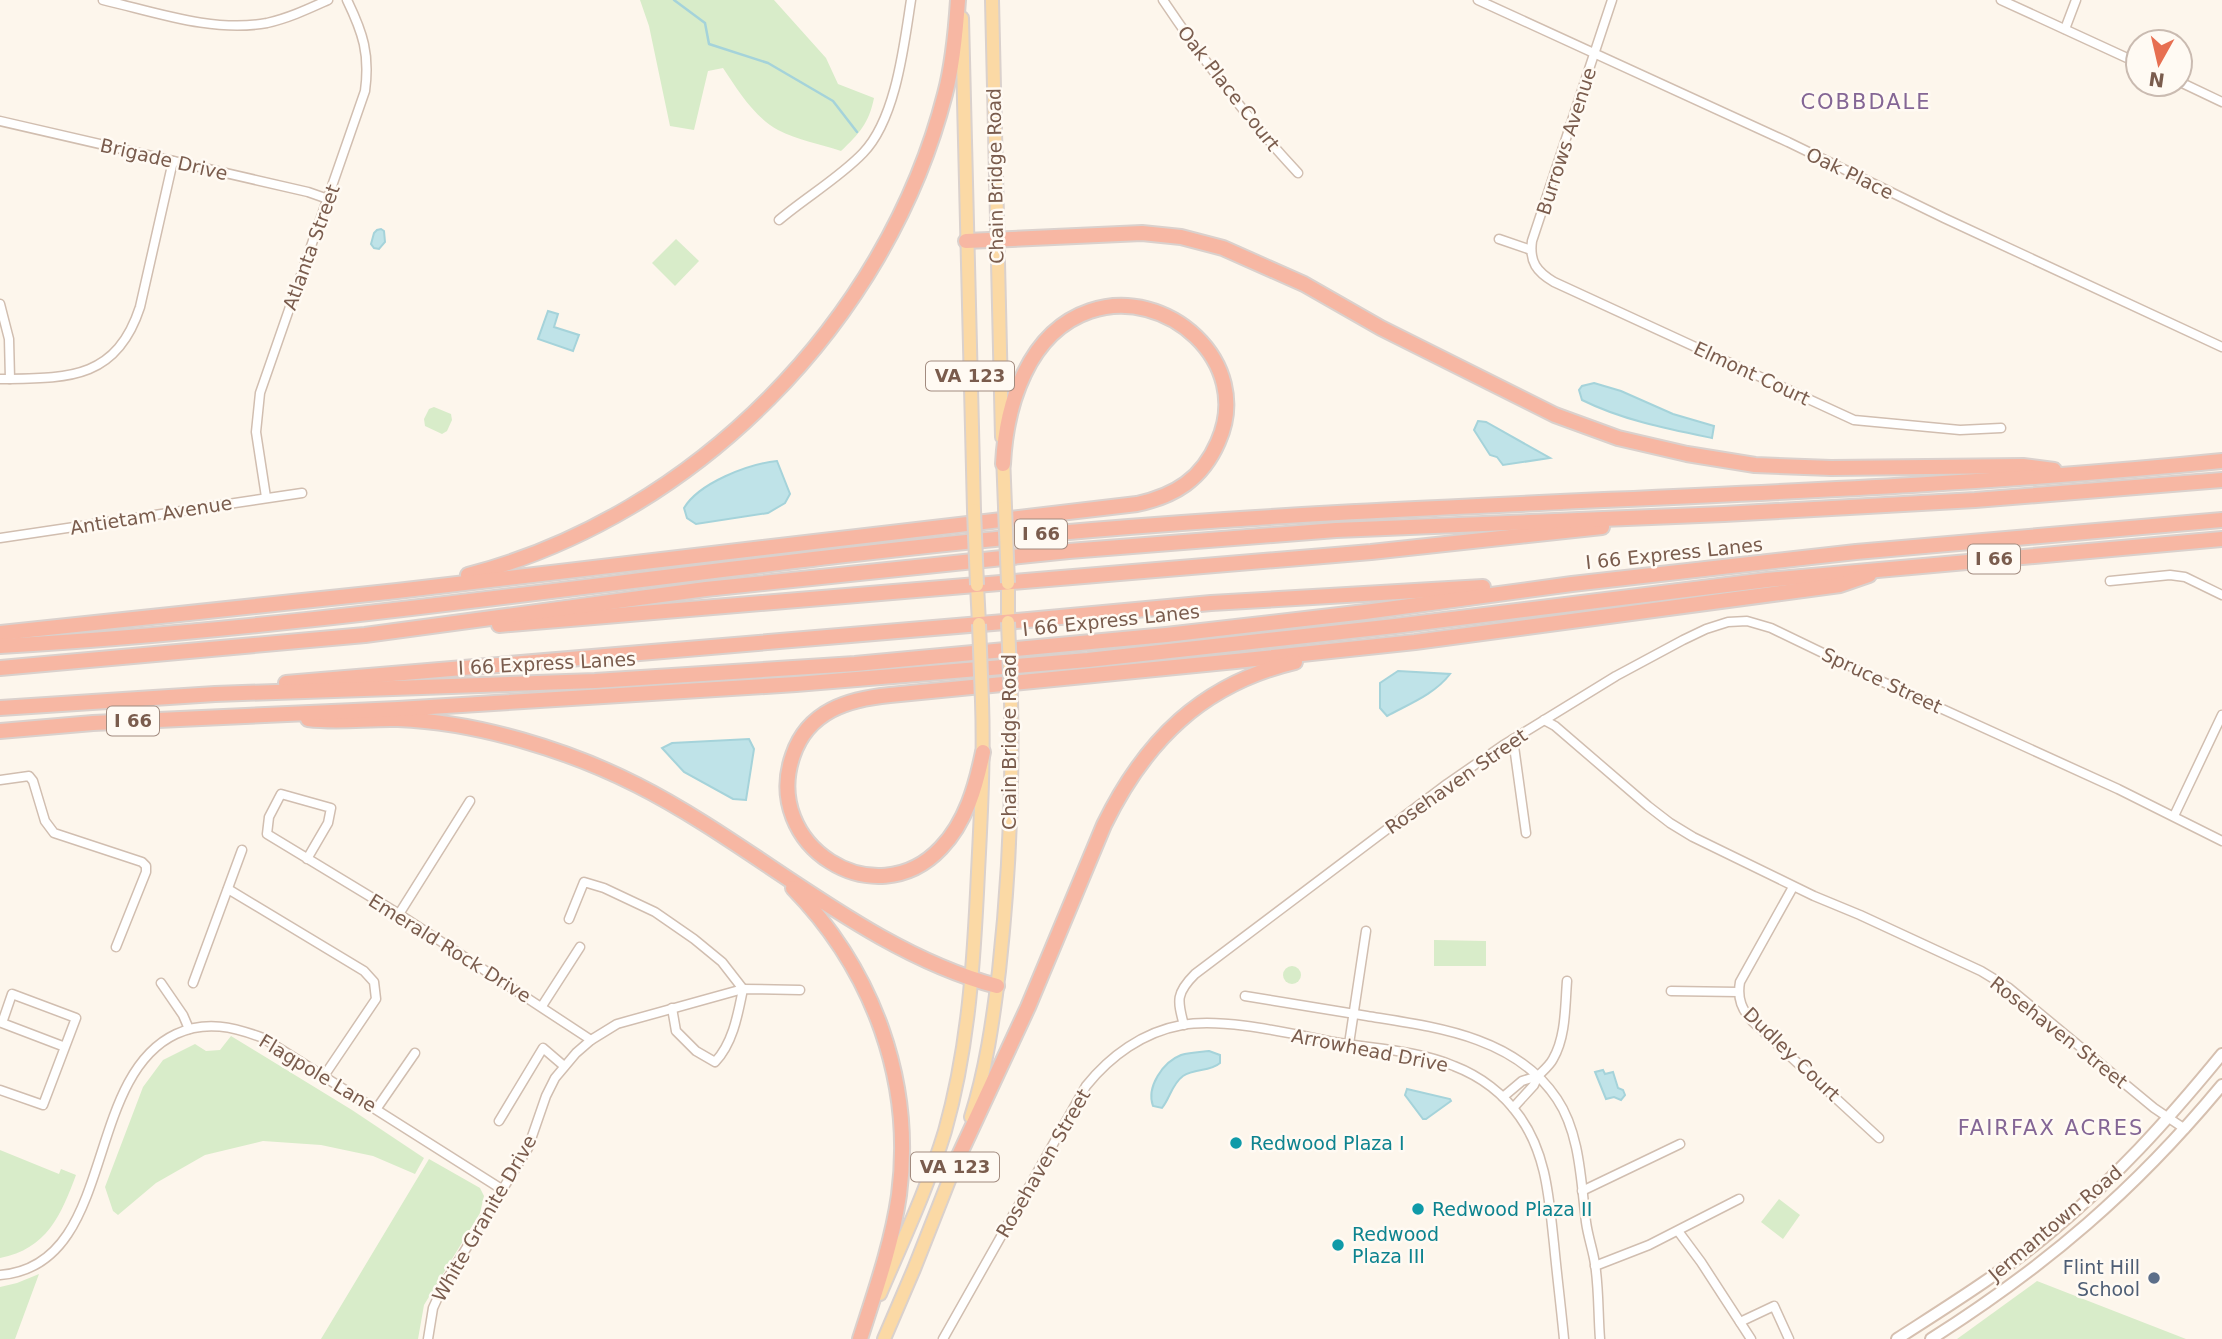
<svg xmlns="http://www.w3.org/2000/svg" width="2222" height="1339" font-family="'DejaVu Sans',sans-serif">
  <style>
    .green { fill: #d8ecc9 }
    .water { fill: #bfe3e8; stroke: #a5d3da; stroke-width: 2 }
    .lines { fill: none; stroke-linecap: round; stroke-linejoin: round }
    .stream { stroke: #a5d3da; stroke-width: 2.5 }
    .street-casing { stroke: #d1beb0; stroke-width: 11 }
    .secondary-casing { stroke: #d6c0b0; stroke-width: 14 }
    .primary-casing { stroke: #dad1cd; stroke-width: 16 }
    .highway-casing { stroke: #dad1cd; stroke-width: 18 }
    .street { stroke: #fff; stroke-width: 8 }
    .secondary { stroke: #fff; stroke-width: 10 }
    .primary { stroke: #fbd9a5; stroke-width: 12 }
    .highway { stroke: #f7b7a3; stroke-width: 14 }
    .primary-bridge-casing { stroke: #dad1cd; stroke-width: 16; stroke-linecap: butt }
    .primary-bridge { stroke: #fbd9a5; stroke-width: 12 }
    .culture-dot { fill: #0f9aa8; stroke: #fffaf3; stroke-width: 2.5 }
    .service-dot { fill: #5c6f8a; stroke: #fffaf3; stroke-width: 2.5 }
    .labels { text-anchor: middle; stroke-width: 5; stroke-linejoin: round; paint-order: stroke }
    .shield { fill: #fffaf3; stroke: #a28b7f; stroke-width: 2 }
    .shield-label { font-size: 18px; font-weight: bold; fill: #7a5c4d }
    .street-label { font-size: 19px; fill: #7a5c4d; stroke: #fffaf3 }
    .culture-label { font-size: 19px; fill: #0d838f; stroke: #fffaf3; text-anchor: start }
    .service-label { font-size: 19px; fill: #4e5e75; stroke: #fffaf3; text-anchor: end }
    .neighbourhood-label { font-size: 21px; letter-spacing: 2px; fill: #846695; stroke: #fffaf3 }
  </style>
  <rect width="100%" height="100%" fill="#fdf6ec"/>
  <!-- green -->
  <g class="green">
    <path d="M 640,0 L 774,0 L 826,58 L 838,84 L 874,98 C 869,123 859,134 841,151 C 821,144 797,140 778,130 C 753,116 738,90 723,68 L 708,71 L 694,130 L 670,126 L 649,26 Z"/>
    <path d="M 676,239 L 699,261 L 675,286 L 652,263 Z"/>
    <path d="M 434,407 L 451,414 L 452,420 L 447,431 L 442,434 L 425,426 L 424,419 L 429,409 Z"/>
    <path d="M 1434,940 L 1486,941 L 1486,966 L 1434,966 Z"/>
    <circle cx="1292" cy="975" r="9"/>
    <path d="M 231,1036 L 352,1110 L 424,1158 L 415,1174 L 373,1156 L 321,1145 L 263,1141 L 205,1155 L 156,1183 L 118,1215 L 113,1211 L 105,1187 L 143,1087 L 163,1060 L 195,1044 L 206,1051 L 220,1050 Z"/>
    <path d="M 0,1150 L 59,1174 L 61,1169 L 76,1175 C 61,1215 47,1249 0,1258 Z"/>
    <path d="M 429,1159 L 480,1188 L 484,1196 L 480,1213 L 424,1305 L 418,1339 L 321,1339 Z"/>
    <path d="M 1779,1199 L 1800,1215 L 1783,1239 L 1761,1222 Z"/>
    <path d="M 39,1274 L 15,1339 L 0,1339 L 0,1287 L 17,1283 Z"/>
    <path d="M 2037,1281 L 2186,1339 L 1957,1339 Z"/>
  </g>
  <!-- water -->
  <g class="water">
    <path d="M 381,229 L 384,231 L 385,242 L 379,249 L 374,248 L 371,244 L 374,233 L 377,230 Z"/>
    <path d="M 548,311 L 558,314 L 554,327 L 579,335 L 573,351 L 538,339 Z"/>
    <path d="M 1594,383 L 1621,391 L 1673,414 L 1714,426 L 1712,438 C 1668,429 1622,420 1582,400 L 1579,390 L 1582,386 Z"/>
    <path d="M 1478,421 L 1486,422 L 1550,458 L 1503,465 L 1497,457 L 1490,455 L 1474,430 Z"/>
    <path d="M 777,461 L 790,494 L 785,503 L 768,513 L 696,524 L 687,518 L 684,508 C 699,483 748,464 777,461 Z"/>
    <path d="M 1398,671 L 1450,674 C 1435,694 1409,704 1387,716 L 1380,708 L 1380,683 Z"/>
    <path d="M 749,739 L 754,749 L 746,800 L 733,799 L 684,772 L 662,748 L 672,743 Z"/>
    <path d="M 1209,1051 L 1220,1055 L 1220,1063 C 1210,1072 1195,1068 1183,1076 C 1172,1084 1170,1098 1162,1108 L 1153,1106 C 1146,1087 1163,1062 1181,1055 C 1190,1052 1200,1052 1209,1051 Z"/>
    <path d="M 1603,1070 L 1605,1074 L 1613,1072 L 1618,1088 L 1623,1090 L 1625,1095 L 1621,1100 L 1614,1097 L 1606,1099 L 1595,1072 Z"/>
    <path d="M 1407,1089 L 1450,1099 L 1451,1101 L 1426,1119 L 1423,1119 L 1405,1095 Z"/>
  </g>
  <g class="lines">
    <!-- stream -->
    <path class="stream" d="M 674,0 L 705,23 L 709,44 L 768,63 L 833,101 L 857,132"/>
    <defs>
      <g id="street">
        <path d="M 103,0 C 155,12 213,33 267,23 C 289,18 308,9 328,0"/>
        <path d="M 1163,0 C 1204,61 1248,120 1298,173"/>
        <path d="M 1478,0 L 1788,142 L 1944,218 L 2222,347"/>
        <path d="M 1612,0 L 1532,241 C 1529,262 1537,272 1554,282 L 1854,420 L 1960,430 L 2001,428"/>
        <path d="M 2001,0 L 2138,63"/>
        <path d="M 2065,29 L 2076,0"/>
        <path d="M 2180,82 L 2222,102"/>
        <path d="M 0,121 L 308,192 L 328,199"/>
        <path d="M 779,220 C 806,197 839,178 863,153 C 896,119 904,45 911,0"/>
        <path d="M 1499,239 L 1531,250"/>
        <path d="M 0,304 L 9,339 L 10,379"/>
        <path d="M 0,379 C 66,378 116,381 140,307 L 173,161"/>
        <path d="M 266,497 L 256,432 L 260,393 L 365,91 C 370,54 363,33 347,0"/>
        <path d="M 0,538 L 302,493"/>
        <path d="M 2110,581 L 2170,575 L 2185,577 L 2222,595"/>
        <path d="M 1544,720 L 1555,726 L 1648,806 L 1670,823 L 1693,837 L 1814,896 L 1860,915 L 1981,971 L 2009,988 L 2154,1108 L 2185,1129"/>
        <path d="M 1513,739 L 1526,833"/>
        <path d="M 0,780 L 29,776 L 33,781 L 45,821 L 54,833 L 142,862 L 146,866 L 146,872 L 116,947"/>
        <path d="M 2174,816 L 2222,715"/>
        <path d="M 307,859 L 328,823 L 331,808 L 281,794 L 269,817 L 267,834 L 399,914 L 591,1040"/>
        <path d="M 1793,887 L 1740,982 C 1737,999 1742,1010 1753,1022 L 1879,1138"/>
        <path d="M 228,889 L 364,971 L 374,982 L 376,999 L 324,1076"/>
        <path d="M 399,914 L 470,801"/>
        <path d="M 569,919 L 584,882 L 604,888 L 655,912 L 694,939 L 722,962 L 743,989 C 738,1014 733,1043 715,1062 L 696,1051 L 676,1031 L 672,1008"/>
        <path d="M 161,983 L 183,1015 L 189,1029"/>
        <path d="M 193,983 L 242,850"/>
        <path d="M 1671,991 L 1738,992"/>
        <path d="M 1245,996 C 1286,1003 1326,1009 1367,1016 C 1435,1027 1515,1036 1557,1099 C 1580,1133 1581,1182 1586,1222 C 1588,1237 1593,1250 1595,1264 C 1599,1289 1598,1314 1600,1339"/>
        <path d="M 542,1006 L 580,947"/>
        <path d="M 1184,1025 C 1177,1000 1176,993 1195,974 L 1447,784 L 1502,746 L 1616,676 L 1683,640 L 1706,629 L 1728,622 L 1747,621 L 1771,628 L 1883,682 L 2118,789 L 2222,841"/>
        <path d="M 1349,1044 L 1366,931"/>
        <path d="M 1538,1076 C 1543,1071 1550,1065 1553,1059 C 1566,1037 1565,1006 1567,981"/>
        <path d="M 0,1090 L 43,1105 L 76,1018 L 12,994 L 2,1023 L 65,1047"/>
        <path d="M 1503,1097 L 1522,1081 L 1538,1076 L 1534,1085 L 1513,1108"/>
        <path d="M 377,1108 L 415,1053"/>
        <path d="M 499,1121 L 543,1048 L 564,1066"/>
        <path d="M 1582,1191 L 1680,1144"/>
        <path d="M 1678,1231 L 1701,1262 L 1751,1339"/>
        <path d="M 1595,1266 L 1649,1245 L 1739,1199"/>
        <path d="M 0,1275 C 117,1266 82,1078 176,1034 C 206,1020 234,1027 263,1038 L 503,1190"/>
        <path d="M 1740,1322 L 1774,1306 L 1789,1339"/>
        <path d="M 428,1339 L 433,1308 L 443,1286 L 528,1148 L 546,1096 L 555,1078 L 576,1053 L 591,1040 L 617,1024 L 743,989 L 800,990"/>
        <path d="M 943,1339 L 1086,1086 C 1110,1056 1143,1032 1182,1025 C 1225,1017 1296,1035 1340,1043 C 1377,1049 1419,1051 1454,1066 C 1480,1076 1504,1094 1520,1117 C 1547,1155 1549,1200 1554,1244 C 1557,1276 1561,1307 1564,1339"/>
      </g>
      <g id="secondary">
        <path d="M 1897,1339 C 1948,1306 2000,1274 2047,1235 C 2113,1181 2168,1120 2222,1054"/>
        <path d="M 1931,1339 C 2046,1266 2135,1190 2222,1085"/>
      </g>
      <g id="primary">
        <path d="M 992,0 L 1002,437"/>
        <path d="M 962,18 L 974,510"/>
        <path d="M 1003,455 L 1005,507"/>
        <path d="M 1008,583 L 1008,622"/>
        <path d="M 977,585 L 979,624"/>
        <path d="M 971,1117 C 986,1070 993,1020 999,971 C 1009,880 1013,790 1011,699"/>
        <path d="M 880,1294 C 903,1240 928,1187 945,1131 C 969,1046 974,959 978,872 C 981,815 984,758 982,701"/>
        <path d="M 884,1339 L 914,1269 L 959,1155"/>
      </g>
      <g id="highway">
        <path d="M 966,241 L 1142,233 L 1181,237 L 1223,248 L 1304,284 L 1381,328 L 1555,415 L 1618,438 L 1687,454 L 1755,465 L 1831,468 L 2023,466 L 2054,470"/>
        <path d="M 468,575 C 695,516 887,321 945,94 C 953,64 956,31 958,0"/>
        <path d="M 499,625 L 1371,552 L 1602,527"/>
        <path d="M 0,633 L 397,591 L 1137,504 C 1175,496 1202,479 1218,442 C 1254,362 1166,285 1090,311 C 1028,332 1006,405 1003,464"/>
        <path d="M 0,646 C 366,625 727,561 1092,530 C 1468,498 1846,499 2222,461"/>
        <path d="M 0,668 L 365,635 L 706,589 L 1069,551 L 1336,530 L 1724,514 L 1975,500 L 2222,480"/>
        <path d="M 286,683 L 1028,620 L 1211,603 L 1483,587"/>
        <path d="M 0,708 L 215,694 L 595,681 L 855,664 L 1166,635 L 1365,612 L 1572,584 L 1856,552 L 2222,520"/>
        <path d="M 308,719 C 339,723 368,718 398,719 C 477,722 568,750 637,785 C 756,845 867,952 997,986"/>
        <path d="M 0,731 L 93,723 L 398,709 L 796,684 L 1088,660 L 1395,626 L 1767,580 L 2222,539"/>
        <path d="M 983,752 C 976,786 966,822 941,848 C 875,918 761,845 793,755 C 808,711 848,699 890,695 L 1236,661 L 1415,642 L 1840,585 L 1869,575"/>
        <path d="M 793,888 C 873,970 914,1081 899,1195 C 892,1244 875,1292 860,1339"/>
        <path d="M 956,1162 L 1028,1007 L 1104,825 C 1145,741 1202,684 1295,662"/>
      </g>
    </defs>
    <!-- street casing -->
    <use href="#street" class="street-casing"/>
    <!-- secondary casing -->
    <use href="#secondary" class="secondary-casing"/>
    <!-- primary casing -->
    <use href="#primary" class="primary-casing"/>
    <!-- highway casing -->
    <use href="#highway" class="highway-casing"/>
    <!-- street -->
    <use href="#street" class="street"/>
    <!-- secondary -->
    <use href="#secondary" class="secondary"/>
    <!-- primary -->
    <use href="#primary" class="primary"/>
    <!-- highway -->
    <use href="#highway" class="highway"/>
    <defs>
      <g id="primary-bridge">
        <path d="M 1005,507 L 1008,583"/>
        <path d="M 974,510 L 977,585"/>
        <path d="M 1008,622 L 1011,699"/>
        <path d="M 979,624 L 982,701"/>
      </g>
    </defs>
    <!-- primary-bridge casing -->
    <use href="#primary-bridge" class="primary-bridge-casing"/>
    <!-- primary-bridge -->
    <use href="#primary-bridge" class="primary-bridge"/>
  </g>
  <!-- markers -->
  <g class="culture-dot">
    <circle cx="1236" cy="1143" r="7"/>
    <circle cx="1418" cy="1209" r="7"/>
    <circle cx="1338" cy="1245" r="7"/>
  </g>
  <circle class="service-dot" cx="2154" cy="1278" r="7"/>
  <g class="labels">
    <!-- shield labels -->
    <g class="shield">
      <rect x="926" y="361.5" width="88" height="29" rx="5"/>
      <rect x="1015" y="519.5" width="52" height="29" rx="5"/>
      <rect x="1968" y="544.5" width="52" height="29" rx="5"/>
      <rect x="107" y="706.5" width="52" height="29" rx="5"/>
      <rect x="911" y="1152.5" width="88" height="29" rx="5"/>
    </g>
    <g class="shield-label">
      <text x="970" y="382">VA 123</text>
      <text x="1041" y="540">I 66</text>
      <text x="1994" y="565">I 66</text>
      <text x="133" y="727">I 66</text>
      <text x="955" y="1173">VA 123</text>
    </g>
    <!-- street labels -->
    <g class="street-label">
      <text transform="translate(1229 88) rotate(52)" y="7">Oak Place Court</text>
      <text transform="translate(1566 141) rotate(-72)" y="7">Burrows Avenue</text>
      <text transform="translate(164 159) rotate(13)" y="7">Brigade Drive</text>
      <text transform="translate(1850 173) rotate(26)" y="7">Oak Place</text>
      <text transform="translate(995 176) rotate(-91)" y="7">Chain Bridge Road</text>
      <text transform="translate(311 247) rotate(-70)" y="7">Atlanta Street</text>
      <text transform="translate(1752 373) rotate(25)" y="7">Elmont Court</text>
      <text transform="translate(151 515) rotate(-9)" y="7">Antietam Avenue</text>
      <text transform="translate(1674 553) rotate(-6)" y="7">I 66 Express Lanes</text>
      <text transform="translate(1111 620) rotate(-6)" y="7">I 66 Express Lanes</text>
      <text transform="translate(547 663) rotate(-3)" y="7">I 66 Express Lanes</text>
      <text transform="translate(1882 680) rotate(25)" y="7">Spruce Street</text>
      <text transform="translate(1009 742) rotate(-90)" y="7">Chain Bridge Road</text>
      <text transform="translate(1456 781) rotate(-35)" y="7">Rosehaven Street</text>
      <text transform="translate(450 948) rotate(32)" y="7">Emerald Rock Drive</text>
      <text transform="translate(2059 1032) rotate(38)" y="7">Rosehaven Street</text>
      <text transform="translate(1370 1050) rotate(11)" y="7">Arrowhead Drive</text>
      <text transform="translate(1792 1054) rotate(44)" y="7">Dudley Court</text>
      <text transform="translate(318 1073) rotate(31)" y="7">Flagpole Lane</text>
      <text transform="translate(1043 1163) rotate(-60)" y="7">Rosehaven Street</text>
      <text transform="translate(484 1218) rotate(-60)" y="7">White Granite Drive</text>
      <text transform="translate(2055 1223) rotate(-40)" y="7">Jermantown Road</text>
    </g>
    <!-- culture labels -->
    <g class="culture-label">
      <text x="1250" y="1150">Redwood Plaza I</text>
      <text x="1432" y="1216">Redwood Plaza II</text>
      <text x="1352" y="1241">Redwood<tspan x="1352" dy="22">Plaza III</tspan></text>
    </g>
    <!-- service labels -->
    <g class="service-label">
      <text x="2140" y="1274">Flint Hill<tspan x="2140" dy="22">School</tspan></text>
    </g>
    <!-- neighbourhood labels -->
    <g class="neighbourhood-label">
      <text x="1866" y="109">COBBDALE</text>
      <text x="2051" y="1135">FAIRFAX ACRES</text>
    </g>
  </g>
  <!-- north arrow -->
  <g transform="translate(2159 63) rotate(188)"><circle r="33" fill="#fffaf3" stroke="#cabbb1" stroke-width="2"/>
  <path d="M0-5L12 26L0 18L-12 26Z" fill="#e76f51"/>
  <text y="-10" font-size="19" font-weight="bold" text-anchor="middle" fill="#7a5c4d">N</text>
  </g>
</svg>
